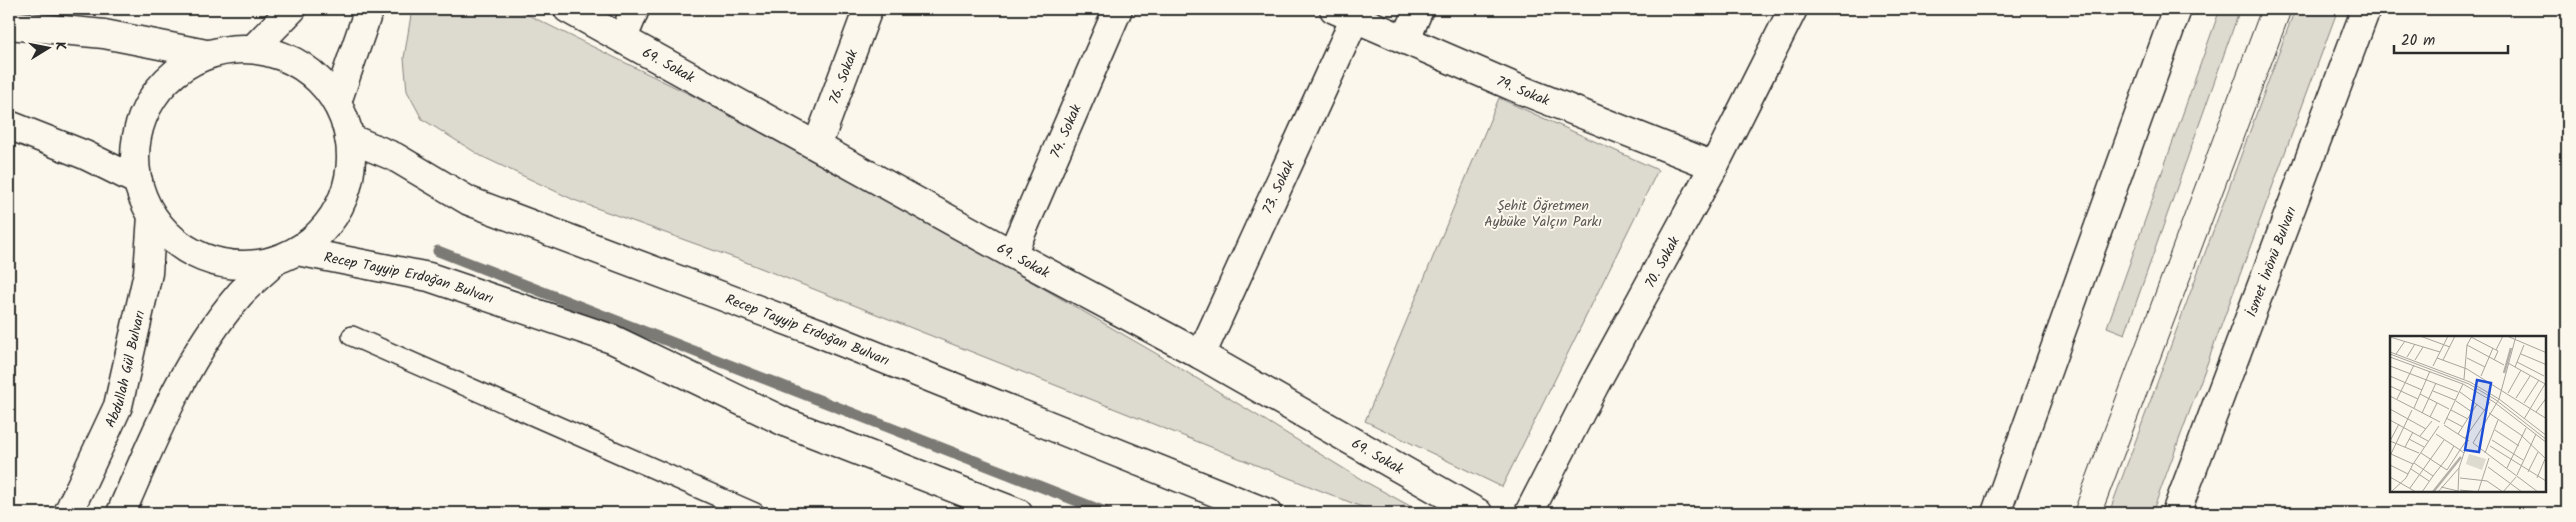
<svg xmlns="http://www.w3.org/2000/svg" width="2576" height="522" font-family="Kalam,sans-serif">
  <style>
    .green { fill: #dddad0; stroke: #84827e }
    .lines { fill: none; stroke-linecap: round; stroke-linejoin: round }
    .stream { stroke: #7b7a75; stroke-width: 11 }
    .service-casing { stroke: #2b2b2b; stroke-width: 22 }
    .minor-casing { stroke: #2b2b2b; stroke-width: 31 }
    .secondary-casing { stroke: #2b2b2b; stroke-width: 31 }
    .primary-casing { stroke: #2b2b2b; stroke-width: 31 }
    .service { stroke: #fbf7ec; stroke-width: 19 }
    .minor { stroke: #fbf7ec; stroke-width: 28 }
    .secondary { stroke: #fbf7ec; stroke-width: 28 }
    .primary { stroke: #fbf7ec; stroke-width: 28 }
    .tram { stroke: #2b2b2b; stroke-width: 1 }
    .labels { text-anchor: middle; stroke-width: 4; stroke-linejoin: round; paint-order: stroke }
    .street-label { font-size: 14px; fill: #2b2b2b; stroke: #fbf7ec }
    .park-label { font-size: 14px; fill: #585754; stroke: #fbf7ec }
    .inset-river { fill: none; stroke: #b1afa7; stroke-width: 2.5 }
    .inset-road { fill: none; stroke: #a8a59f; stroke-width: 1 }
    .view { fill: #1d4ed8; fill-opacity: 0.15; stroke: #1d4ed8; stroke-width: 2.5 }
    .inset-edge { fill: none; stroke: #2b2b2b; stroke-width: 2.5 }
  </style>
  <rect width="100%" height="100%" fill="#fbf7ec"/>
  <filter id="ink" filterUnits="userSpaceOnUse"><feTurbulence type="fractalNoise" baseFrequency=".02" numOctaves="2"/><feDisplacementMap in="SourceGraphic" scale="10" xChannelSelector="R" yChannelSelector="G"/><feConvolveMatrix kernelMatrix="1 2 1 2 8 2 1 2 1" color-interpolation-filters="sRGB"/></filter>
  <g filter="url(#ink)">
    <!-- green -->
    <g class="green">
      <path d="M 412,9 L 516,9 L 693,96 L 975,249 L 1157,354 L 1364,481 L 1423,513 L 1377,513 L 743,261 L 574,200 L 481,156 L 422,119 L 407,91 L 404,58 Z"/>
      <path d="M 2220,9 L 2240,9 L 2125,334 L 2107,327 Z"/>
      <path d="M 2295,9 L 2338,9 L 2152,513 L 2109,513 Z"/>
      <path d="M 1499,98 L 1658,170 L 1502,487 L 1365,421 Z"/>
    </g>
    <g class="lines">
      <!-- stream -->
      <path class="stream" d="M 438,251 L 1108,513"/>
      <defs>
        <path id="service" d="M 352,336 L 755,513"/>
        <g id="minor">
          <path id="s1" d="M 568,9 L 1012,254 L 1201,355 L 1478,513"/>
          <path id="s2" d="M 1334,9 L 1519,89 L 1714,166"/>
          <path d="M 623,38 L 635,9"/>
          <path d="M 1406,39 L 1419,9"/>
          <path id="s3" d="M 817,146 L 868,9"/>
          <path id="s4" d="M 1012,254 L 1118,9"/>
          <path id="s5" d="M 1201,355 L 1355,18"/>
          <path id="s6" d="M 1529,513 L 1594,386 L 1714,166 L 1793,9"/>
        </g>
        <g id="secondary">
          <path d="M 254,48 L 292,9"/>
          <path d="M 337,102 L 369,9"/>
          <path id="s7" d="M 68,513 L 118,406 L 148,273 L 152,216"/>
          <path d="M 121,513 C 154,437 185,358 240,294 C 251,282 265,271 276,260"/>
        </g>
        <g id="primary">
          <path d="M 9,25 L 104,34 L 206,54"/>
          <circle cx="243" cy="157" r="108"/>
          <path d="M 9,125 L 85,155 L 138,181"/>
          <path id="s8" d="M 349,138 L 395,157 L 469,201 L 817,332 L 1267,513"/>
          <path id="s9" d="M 297,251 L 429,277 L 612,339 L 787,423 L 1018,513"/>
          <path d="M 1996,513 L 2177,9"/>
          <path id="s10" d="M 2176,513 L 2366,9"/>
        </g>
      </defs>
      <!-- service casing -->
      <use href="#service" class="service-casing"/>
      <!-- minor casing -->
      <use href="#minor" class="minor-casing"/>
      <!-- secondary casing -->
      <use href="#secondary" class="secondary-casing"/>
      <!-- primary casing -->
      <use href="#primary" class="primary-casing"/>
      <!-- service -->
      <use href="#service" class="service"/>
      <!-- minor -->
      <use href="#minor" class="minor"/>
      <!-- secondary -->
      <use href="#secondary" class="secondary"/>
      <!-- primary -->
      <use href="#primary" class="primary"/>
      <!-- tram -->
      <g class="tram">
        <path d="M 2073,513 L 2261,9"/>
        <path d="M 2102,513 L 2292,9"/>
      </g>
    </g>
  </g>
  <g class="labels">
    <!-- street labels -->
    <g class="street-label">
      <text dy="5" stroke="none"><textPath href="#s1" startOffset="115">69. Sokak</textPath></text>
      <text dy="5" stroke="none"><textPath href="#s3" startOffset="74">76. Sokak</textPath></text>
      <text dy="5" stroke="none"><textPath href="#s2" startOffset="206">79. Sokak</textPath></text>
      <text dy="5" stroke="none"><textPath href="#s4" startOffset="134">74. Sokak</textPath></text>
      <text dy="5" stroke="none"><textPath href="#s5" startOffset="185">73. Sokak</textPath></text>
      <text dy="5" stroke="none"><textPath href="#s1" startOffset="520">69. Sokak</textPath></text>
      <text dy="5" stroke="none"><textPath href="#s10" startOffset="269">İsmet İnönü Bulvarı</textPath></text>
      <text dy="5" stroke="none"><textPath href="#s6" startOffset="284">70. Sokak</textPath></text>
      <text dy="5" stroke="none"><textPath href="#s9" startOffset="115">Recep Tayyip Erdoğan Bulvarı</textPath></text>
      <text dy="5" stroke="none"><textPath href="#s8" startOffset="498">Recep Tayyip Erdoğan Bulvarı</textPath></text>
      <text dy="5" stroke="none"><textPath href="#s7" startOffset="156">Abdullah Gül Bulvarı</textPath></text>
      <text dy="5" stroke="none"><textPath href="#s1" startOffset="925">69. Sokak</textPath></text>
    </g>
    <!-- park labels -->
    <g class="park-label">
      <text x="1543" y="210">Şehit Öğretmen<tspan x="1543" dy="16">Aybüke Yalçın Parkı</tspan></text>
    </g>
  </g>
  <!-- overview -->
  <g transform="translate(2390 336)">
    <rect width="156" height="156" fill="#fbf7ec"/>
    <path d="M 79,118 L 96,123 L 92,134 L 76,128 Z" fill="#dddad0"/>
    <path class="inset-river" d="M 114,37 L 121,12M 43,156 L 71,121"/>
    <path class="inset-road" d="M 30,0 L 60,11M 117,0 L 157,17M 0,1 L 50,16M 81,1 L 108,15 L 104,24M 77,9 L 114,29M 106,14 L 113,0M 0,16 L 80,46 L 109,63 L 157,100M 0,18 L 79,48 L 106,64 L 157,104M 6,18 L 15,5M 131,18 L 157,29M 0,21 L 73,48 L 104,66 L 157,107M 17,21 L 25,8M 47,22 L 77,33M 77,22 L 95,31M 25,24 L 33,11M 53,24 L 65,0M 127,26 L 154,40M 118,27 L 157,49M 0,30 L 68,56M 43,30 L 58,0M 125,31 L 134,9M 77,33 L 157,83M 0,40 L 32,54M 91,40 L 103,12M 74,43 L 77,9 L 82,0M 0,50 L 28,63M 43,55 L 65,64M 70,56 L 97,76M 118,57 L 131,34M 30,58 L 59,73M 0,60 L 50,86M 126,62 L 140,40M 7,63 L 24,29M 66,65 L 82,76M 134,67 L 149,44M 24,72 L 40,35M 0,73 L 36,93M 61,74 L 78,83M 146,76 L 157,61M 32,77 L 46,47M 99,77 L 131,99 L 157,124M 40,81 L 47,67M 56,82 L 73,91M 134,83 L 155,48M 0,84 L 38,105M 54,88 L 73,48M 54,89 L 79,105M 105,94 L 129,110M 68,98 L 87,68M 30,100 L 42,85M 75,102 L 100,66M 19,103 L 34,111M 102,104 L 133,124M 0,105 L 29,117M 0,105 L 9,88M 83,107 L 109,63 L 126,0M 83,107 L 148,156M 64,110 L 70,114 L 76,105M 100,110 L 156,145M 15,111 L 23,96M 31,117 L 57,134 L 70,114 L 74,117M 95,117 L 108,84M 0,120 L 22,74M 24,127 L 43,140 L 57,122 L 64,110 L 46,98M 23,128 L 49,90M 0,129 L 18,138M 98,131 L 132,156M 117,132 L 136,92M 21,133 L 39,145M 138,136 L 148,116M 127,139 L 146,98M 0,141 L 26,156M 70,142 L 97,145 L 113,156M 147,142 L 155,123M 51,151 L 68,155M 20,152 L 54,104M 70,154 L 89,156M 1,156 L 16,142 L 23,128 L 1,118M 32,156 L 43,140M 48,156 L 69,132M 68,156 L 69,132 L 77,108M 88,156 L 99,122M 113,156 L 126,141"/>
    <path class="view" d="M 87,44 L 101,47 L 89,116 L 75,114 Z"/>
    <rect width="156" height="156" class="inset-edge"/>
  </g>
  <!-- margin -->
  <rect width="2576" height="522" fill="none" stroke="#fbf7ec" stroke-width="30"/>
  <rect x="15" y="15" width="2546" height="492" fill="none" stroke="#2b2b2b" stroke-width="2" filter="url(#ink)"/>
  <!-- north arrow -->
  <g transform="translate(48 48) rotate(80)" stroke="#fbf7ec" stroke-width="4" paint-order="stroke">
  <path d="M0-4L9 19L0 12L-9 19Z" fill="#2b2b2b"/>
  <text y="-8" font-size="14" font-weight="bold" text-anchor="middle" fill="#2b2b2b">K</text>
  </g>
  <!-- scale -->
  <path d="M2394 45v8h114v-8" fill="none" stroke="#2b2b2b" stroke-width="2.5"/>
  <text x="2401" y="45" font-size="15" fill="#2b2b2b" stroke="#fbf7ec" stroke-width="4" paint-order="stroke">20 m</text>
</svg>
